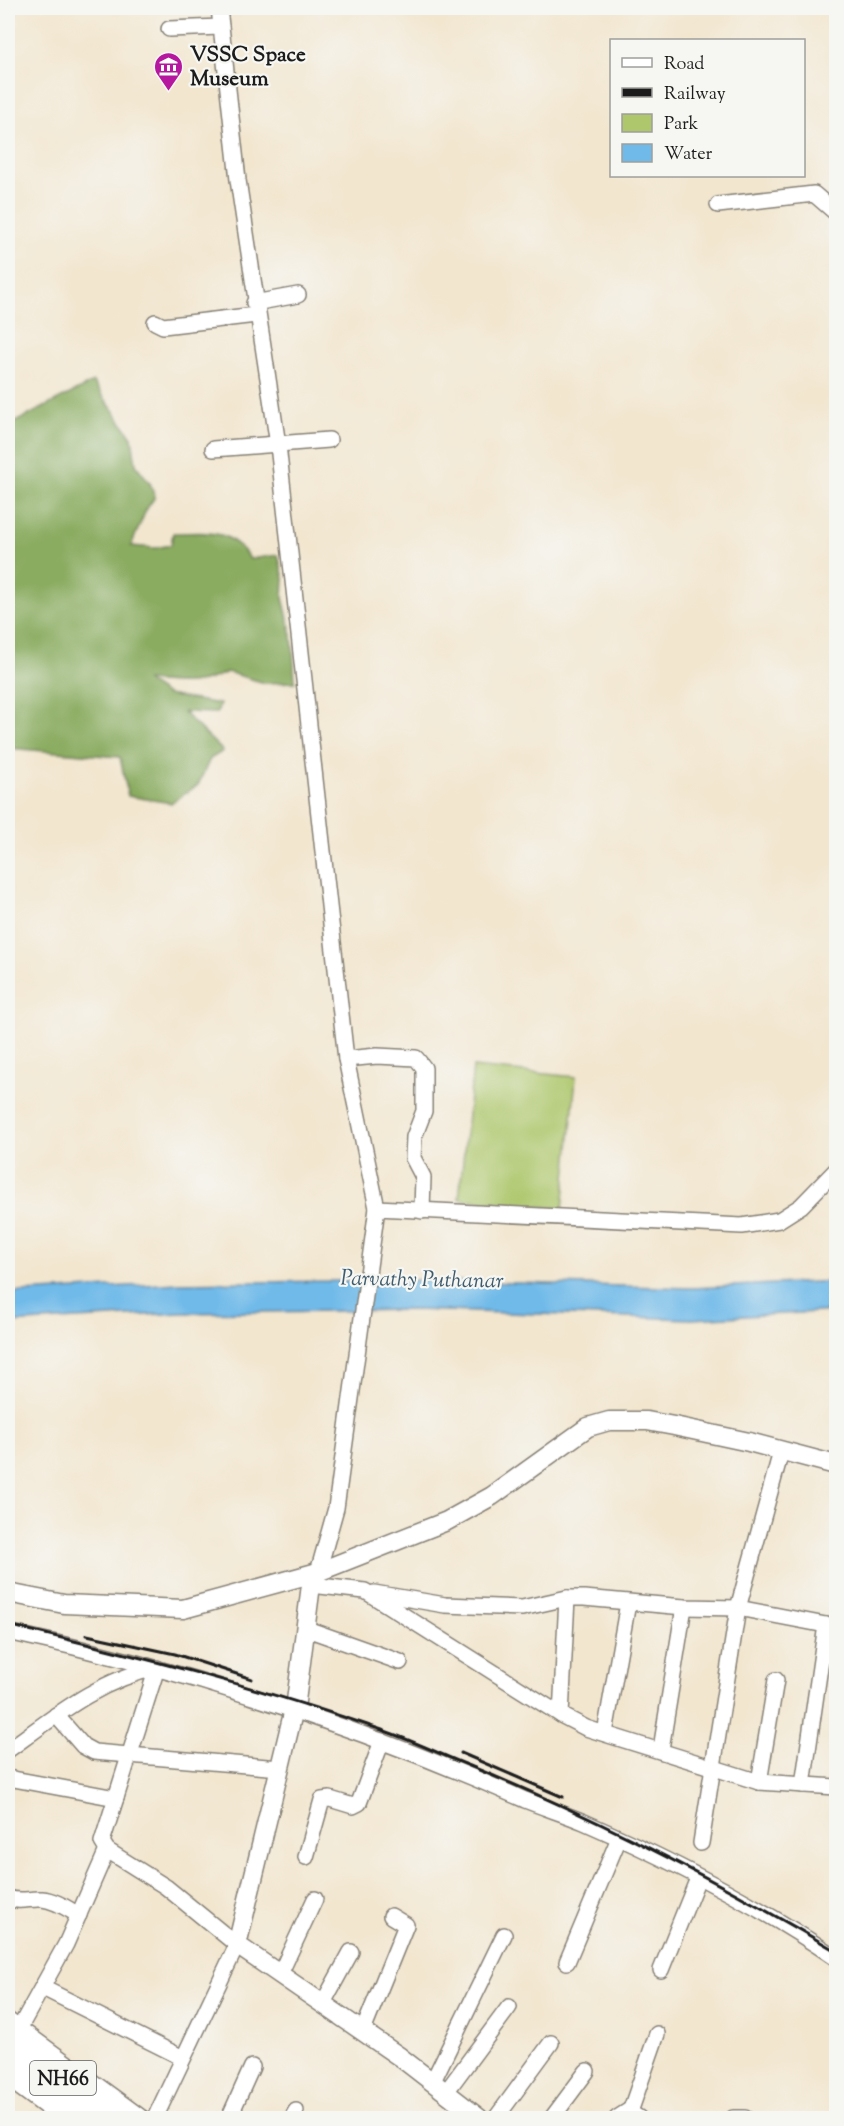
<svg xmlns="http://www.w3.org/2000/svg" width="844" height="2126" font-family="'Sorts Mill Goudy',serif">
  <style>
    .green { fill: #aec76d; stroke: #657244; stroke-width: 1.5 }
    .forest { fill: #8aac60; stroke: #53643e; stroke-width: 1.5 }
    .water { fill: #70bae9; stroke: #466b82; stroke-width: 1.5 }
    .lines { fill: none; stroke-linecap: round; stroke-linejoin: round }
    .minor-casing { stroke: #878176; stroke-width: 18 }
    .major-casing { stroke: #878176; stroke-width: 21 }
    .highway-casing { stroke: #878176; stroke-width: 24 }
    .minor { stroke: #fff; stroke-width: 15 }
    .major { stroke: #fff; stroke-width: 18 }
    .highway { stroke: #fff; stroke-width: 21 }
    .rail { stroke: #1c1c1c; stroke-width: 3 }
    .labels { text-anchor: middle; stroke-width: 4.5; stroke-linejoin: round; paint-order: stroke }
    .shield { fill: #f6f6f2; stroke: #5d5d5c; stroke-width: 1.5 }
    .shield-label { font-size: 20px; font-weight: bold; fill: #1c1c1c }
    .poi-label { font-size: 21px; font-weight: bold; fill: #1c1c1c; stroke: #f6f6f2; text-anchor: start }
    .water-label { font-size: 22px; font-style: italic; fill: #3e5b6e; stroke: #f6f6f2 }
  </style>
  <rect width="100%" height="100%" fill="#f6f6f2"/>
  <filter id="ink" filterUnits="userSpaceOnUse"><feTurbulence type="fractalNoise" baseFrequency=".0167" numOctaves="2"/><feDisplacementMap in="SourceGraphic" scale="12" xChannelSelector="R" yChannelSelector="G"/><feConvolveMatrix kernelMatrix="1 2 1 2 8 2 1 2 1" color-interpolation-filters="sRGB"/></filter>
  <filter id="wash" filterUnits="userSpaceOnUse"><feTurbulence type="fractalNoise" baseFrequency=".008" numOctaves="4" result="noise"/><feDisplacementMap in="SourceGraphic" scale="24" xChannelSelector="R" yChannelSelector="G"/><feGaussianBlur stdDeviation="1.35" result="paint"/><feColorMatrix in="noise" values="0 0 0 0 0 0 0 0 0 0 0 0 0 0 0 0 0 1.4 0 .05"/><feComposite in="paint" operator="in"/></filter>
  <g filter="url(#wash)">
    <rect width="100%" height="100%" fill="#f2e6cf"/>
    <!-- green -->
    <path class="green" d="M 473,1067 L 576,1077 L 563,1209 L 459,1199 Z"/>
    <!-- forest -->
    <path class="forest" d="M 93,382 L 132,437 L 136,465 L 150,483 L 155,497 L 146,510 L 131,546 L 155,548 L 171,545 L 173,533 C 208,533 229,527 250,559 L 278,555 L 284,578 L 283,598 L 292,635 L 295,682 L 265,683 L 227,672 C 196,688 178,683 146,681 L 167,695 L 220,704 L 217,713 L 183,712 L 223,751 L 210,759 L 198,785 L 171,803 L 128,796 L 120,757 L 8,748 L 8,430 L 15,422 Z"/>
    <!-- water -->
    <path class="water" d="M 416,1280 L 692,1288 L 836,1281 L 836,1311 L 692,1319 L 415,1310 L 180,1313 L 8,1323 L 8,1293 L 179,1283 Z"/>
  </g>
  <g filter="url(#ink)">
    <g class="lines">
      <defs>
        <g id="minor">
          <path d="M 219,8 L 238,180 L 278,445 L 346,1059 L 377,1208 L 336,1508 L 318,1572"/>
          <path d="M 169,29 L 221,27"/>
          <path d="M 718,205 L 814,194 L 836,213"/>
          <path d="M 254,303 L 298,295"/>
          <path d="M 155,322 L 163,326 L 256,315"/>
          <path d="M 213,449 L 329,440"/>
          <path d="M 346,1059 L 377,1056 L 416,1058 L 424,1068 L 424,1111 L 414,1137 L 413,1158 L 423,1177 L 422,1211"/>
          <path d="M 377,1208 L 742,1226 L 779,1220 L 801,1206 L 836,1170"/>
          <path d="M 311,1585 L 365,1591 L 561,1715 L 586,1728 L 759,1782 L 836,1787"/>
          <path d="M 374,1593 L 445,1605 L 522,1608 L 567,1598 L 584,1598 L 684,1607 L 738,1608 L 836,1627"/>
          <path d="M 307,1629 L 400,1662"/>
          <path d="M 8,1632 C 186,1670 358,1726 525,1800 C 545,1808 565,1814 584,1822 C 671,1860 758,1905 836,1958"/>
          <path d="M 56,1715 L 83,1746 L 94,1752 L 280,1768"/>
          <path d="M 561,1715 L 567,1598"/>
          <path d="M 605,1733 L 628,1603"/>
          <path d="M 661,1749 L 684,1607"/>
          <path d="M 8,1750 C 54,1717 100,1679 157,1668 L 102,1842 L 107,1850 L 166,1887 L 237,1945 L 155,2118"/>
          <path d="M 8,1778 L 116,1798"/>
          <path d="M 759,1782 L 776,1680"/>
          <path d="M 803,1785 L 826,1625"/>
          <path d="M 701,1843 L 738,1608 L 781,1452"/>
          <path d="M 306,1857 L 322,1800 L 330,1799 L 353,1806 L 359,1803 L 382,1741"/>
          <path d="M 8,1898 C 21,1903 29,1898 42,1899 C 55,1900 68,1909 79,1915"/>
          <path d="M 567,1962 L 619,1838"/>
          <path d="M 661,1970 L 698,1878"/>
          <path d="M 280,1974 L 315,1899"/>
          <path d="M 43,1988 L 181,2057"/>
          <path d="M 323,2003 L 351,1952"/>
          <path d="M 8,2020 L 142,2118"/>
          <path d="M 19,2029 L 66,1944 L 107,1850"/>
          <path d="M 363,2031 L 406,1925 L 391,1916"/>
          <path d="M 8,2079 L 61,2118"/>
          <path d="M 433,2081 L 504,1935"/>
          <path d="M 446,2092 L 509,2007"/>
          <path d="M 630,2112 L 657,2034"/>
          <path d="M 229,2118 L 252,2067"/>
          <path d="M 292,2118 L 296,2111"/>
          <path d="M 496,2118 L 551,2043"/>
          <path d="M 552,2118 L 587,2071"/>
          <path d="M 617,2118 L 628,2111 L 639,2118"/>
          <path d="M 733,2118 L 745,2118"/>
        </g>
        <g id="major">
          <path d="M 318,1572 L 311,1585 L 296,1701 L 237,1945 L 400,2057 L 479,2118"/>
          <path d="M 8,1593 L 64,1604 L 183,1609 L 318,1572 L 447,1521 L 492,1496 L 588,1427 L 609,1421 L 647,1421 L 674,1426 L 749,1442 L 836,1465"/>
        </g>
        <g id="highway">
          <path d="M 8,2038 L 117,2118"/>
          <path d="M 8,2059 L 88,2118"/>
        </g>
      </defs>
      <!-- minor casing -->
      <use href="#minor" class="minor-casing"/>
      <!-- major casing -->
      <use href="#major" class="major-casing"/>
      <!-- highway casing -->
      <use href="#highway" class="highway-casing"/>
      <!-- minor -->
      <use href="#minor" class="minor"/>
      <!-- major -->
      <use href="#major" class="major"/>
      <!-- highway -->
      <use href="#highway" class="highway"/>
      <!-- rail -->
      <g class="rail">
        <path d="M 8,1625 C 134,1655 259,1687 382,1730 C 411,1740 440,1754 470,1766 C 597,1818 718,1881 836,1951"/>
        <path d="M 87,1635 L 175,1654 L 252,1679"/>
        <path d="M 461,1753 L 563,1797"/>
      </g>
    </g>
  </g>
  <!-- icons -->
  <defs>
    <symbol id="museum-pin" viewBox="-11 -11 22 30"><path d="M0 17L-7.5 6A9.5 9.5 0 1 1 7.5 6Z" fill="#b5179e" stroke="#f6f6f2"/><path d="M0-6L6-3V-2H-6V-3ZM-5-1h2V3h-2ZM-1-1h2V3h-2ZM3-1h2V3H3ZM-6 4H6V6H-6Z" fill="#fff"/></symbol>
  </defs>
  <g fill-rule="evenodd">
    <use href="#museum-pin" x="152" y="50" width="33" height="45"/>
  </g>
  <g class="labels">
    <!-- shield labels -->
    <rect class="shield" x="30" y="2061" width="66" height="34" rx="4.5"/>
    <g class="shield-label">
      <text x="63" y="2085">NH66</text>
    </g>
    <!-- poi labels -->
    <g class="poi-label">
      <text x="190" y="61">VSSC Space<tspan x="190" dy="24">Museum</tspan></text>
    </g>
    <!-- water labels -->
    <g class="water-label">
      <text transform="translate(422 1278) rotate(1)" y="8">Parvathy Puthanar</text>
    </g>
  </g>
  <!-- margin -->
  <rect width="844" height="2126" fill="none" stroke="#f6f6f2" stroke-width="30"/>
  <!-- legend -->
  <rect x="610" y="39" width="195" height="138" fill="#f6f6f2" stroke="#9f9f9c" stroke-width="1.5"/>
  <rect x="622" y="58" width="30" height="9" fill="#ffffff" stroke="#9f9f9c" stroke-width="1.5"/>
  <text x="664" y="69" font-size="18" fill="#1c1c1c">Road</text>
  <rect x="622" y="88" width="30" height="9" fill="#1c1c1c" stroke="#9f9f9c" stroke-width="1.5"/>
  <text x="664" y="99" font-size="18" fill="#1c1c1c">Railway</text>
  <rect x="622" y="114" width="30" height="18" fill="#aec76d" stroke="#9f9f9c" stroke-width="1.5"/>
  <text x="664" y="129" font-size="18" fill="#1c1c1c">Park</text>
  <rect x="622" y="144" width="30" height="18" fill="#70bae9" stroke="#9f9f9c" stroke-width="1.5"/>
  <text x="664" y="159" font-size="18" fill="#1c1c1c">Water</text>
</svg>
